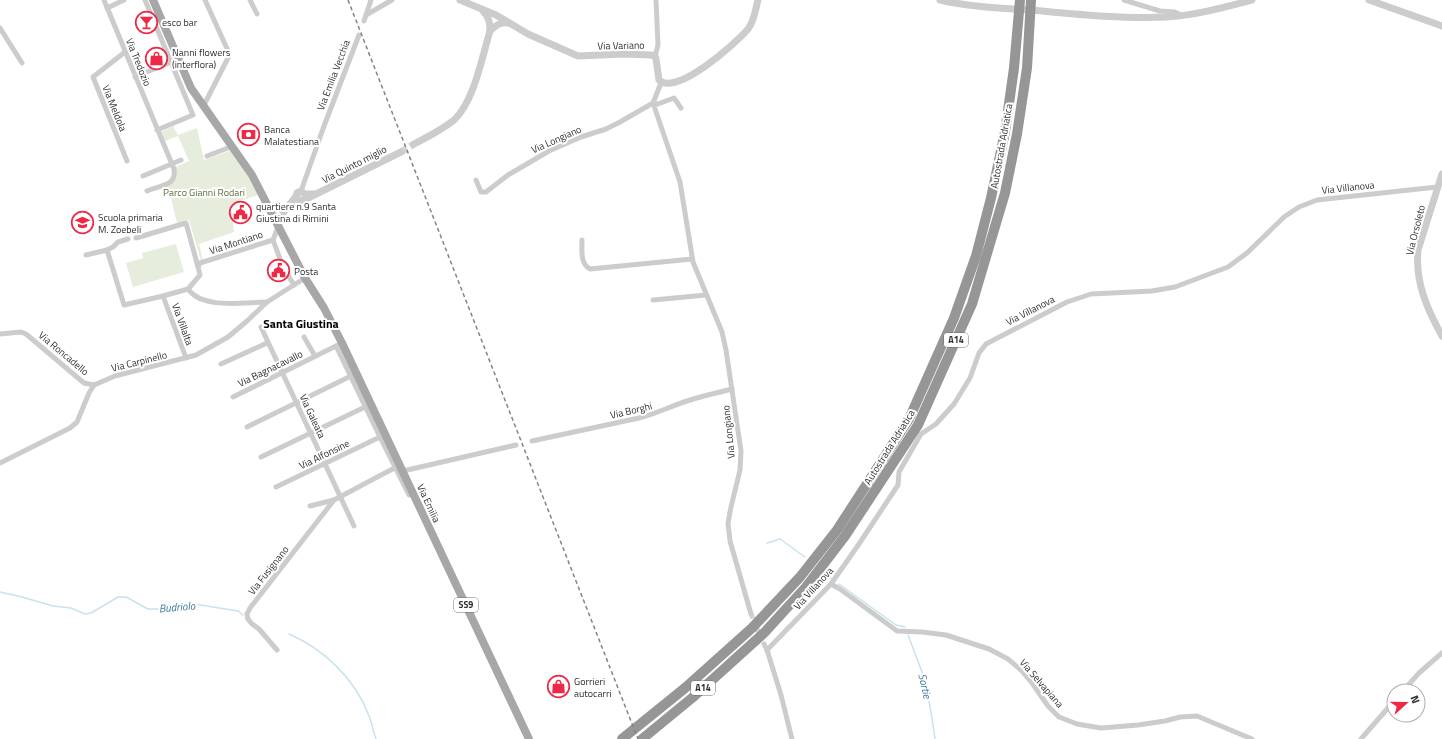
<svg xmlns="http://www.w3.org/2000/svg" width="1442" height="739" font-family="'Titillium Web',sans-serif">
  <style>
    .green { fill: #e6eddc }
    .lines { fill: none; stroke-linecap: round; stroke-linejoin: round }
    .stream { stroke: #c8e2ee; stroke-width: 1.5 }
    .minor-tunnel { stroke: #d5d5d5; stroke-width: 5; stroke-dasharray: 5 2.5; stroke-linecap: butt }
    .tertiary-tunnel { stroke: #d5d5d5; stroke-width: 7; stroke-dasharray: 7 3.5; stroke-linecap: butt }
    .minor { stroke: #ccc; stroke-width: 5 }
    .tertiary { stroke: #ccc; stroke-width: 7 }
    .primary { stroke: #a7a7a7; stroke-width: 8 }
    .motorway { stroke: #969696; stroke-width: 10 }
    .rail { stroke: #848484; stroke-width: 1.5; stroke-dasharray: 4 3; stroke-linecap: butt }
    .labels { text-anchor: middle; stroke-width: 4; stroke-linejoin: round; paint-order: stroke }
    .shield { fill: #fff; stroke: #6d6d6d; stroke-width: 1 }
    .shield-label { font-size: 9px; font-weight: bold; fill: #2f2f2f }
    .poi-label { font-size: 10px; fill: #2f2f2f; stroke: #fff; text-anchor: start }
    .street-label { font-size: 10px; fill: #2f2f2f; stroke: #fff }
    .park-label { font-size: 10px; fill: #566d3a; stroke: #fff }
    .water-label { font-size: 11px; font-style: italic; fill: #387896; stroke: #fff }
    .quarter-label { font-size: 12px; font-weight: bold; fill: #000; stroke: #fff }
  </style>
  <rect width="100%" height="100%" fill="#fff"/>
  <!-- green -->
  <g class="green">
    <path d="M 173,126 L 178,135 L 197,128 L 204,160 L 232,150 L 246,172 L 258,195 L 234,203 L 237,214 L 232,216 L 234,232 L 199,244 L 203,260 L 201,261 L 189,220 L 177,223 L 168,186 L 175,167 L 189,161 L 178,136 L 165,141 L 161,132 Z"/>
    <path d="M 176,244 L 184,272 L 133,287 L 126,263 L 143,258 L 142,253 Z"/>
  </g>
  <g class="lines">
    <!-- stream -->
    <g class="stream">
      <path d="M 767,543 L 780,539 L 805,557"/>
      <path d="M 827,576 L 832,579"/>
      <path d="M 839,584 L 896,625 L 905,627"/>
      <path d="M 0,592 L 22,597 L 53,606 L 71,608 L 85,614 L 91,613 L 118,597 L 126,597 L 148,609 L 171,609 L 185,604 L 194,604 L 238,611 L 243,615"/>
      <path d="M 289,634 C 324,649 356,680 369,716 C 372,723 373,731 376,739"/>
      <path d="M 908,635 L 925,680 L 932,718 L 935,739"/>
    </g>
    <!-- minor-tunnel -->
    <path class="minor-tunnel" d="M 751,614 L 761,638"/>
    <!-- tertiary-tunnel -->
    <path class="tertiary-tunnel" d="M 401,152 L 414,144"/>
    <!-- minor -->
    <g class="minor">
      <path d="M 104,0 L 174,169 C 177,187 159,185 147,191"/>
      <path d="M 145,0 L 193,115 L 157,130"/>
      <path d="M 250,0 L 257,14"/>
      <path d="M 1124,0 L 1160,11 L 1175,12 L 1181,15"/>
      <path d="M 107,8 L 124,0"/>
      <path d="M 366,15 L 392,0"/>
      <path d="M 364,21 L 371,0"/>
      <path d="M 0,28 L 22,63"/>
      <path d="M 125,52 L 93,77 L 127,161"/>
      <path d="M 655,56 L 658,45 L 656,0"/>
      <path d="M 135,77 L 171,62"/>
      <path d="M 661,83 L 653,103 L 680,182 L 693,262 L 722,332 L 726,350 L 741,451 L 740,470 L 731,507 L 728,523 L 730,541 L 751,614"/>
      <path d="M 204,105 L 228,58 L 229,53 L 205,0"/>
      <path d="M 207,156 L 233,146"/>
      <path d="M 143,176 L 181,160"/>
      <path d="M 476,180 L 481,192 L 486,192 L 508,175 L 549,151 L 581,137 L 606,129 L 620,122 L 653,103 L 658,104 L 674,98 L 681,108"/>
      <path d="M 301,191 L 324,126 L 359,35"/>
      <path d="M 278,227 L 273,240 L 283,267 L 294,285"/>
      <path d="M 136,238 L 186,223 L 198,267"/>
      <path d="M 582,240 C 582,250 580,264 590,269 L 692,259"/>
      <path d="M 107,250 L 113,247 L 118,242 L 128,239"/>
      <path d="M 86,255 L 107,250 L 124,305 L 163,296 L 188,289"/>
      <path d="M 188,289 L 200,275 L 198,267 L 200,263 L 273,240"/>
      <path d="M 188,289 C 203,310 244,302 267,302"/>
      <path d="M 163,296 L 186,358"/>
      <path d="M 653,300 L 706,295"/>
      <path d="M 261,327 L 354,526"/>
      <path d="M 0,334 L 21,332 L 26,334 L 84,383 L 94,385"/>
      <path d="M 304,337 L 315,356"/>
      <path d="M 336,346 L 380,437 L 409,495"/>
      <path d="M 221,364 L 267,343"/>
      <path d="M 233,397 L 338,345"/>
      <path d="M 247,427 L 351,376"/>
      <path d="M 532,441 L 639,418 C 656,414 671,406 687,401 C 702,396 717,393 732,389"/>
      <path d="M 261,457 L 365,407"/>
      <path d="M 0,463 L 70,428 L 77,422 L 89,393 L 94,385 L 115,376 L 196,355 L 228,337 L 247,321 L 267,302 L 305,278"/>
      <path d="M 403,471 L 516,445"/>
      <path d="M 276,487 L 380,437"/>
      <path d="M 310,506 L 334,500"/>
      <path d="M 831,584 L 840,589 L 897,631 L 922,632 L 946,635 L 989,649 L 1008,659 L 1021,670 L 1032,683 L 1048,706 L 1059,717 L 1077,724 L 1101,728 L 1138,725 L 1165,721 L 1180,717 L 1197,716 L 1252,739"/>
      <path d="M 764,644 L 767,650 L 781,695 L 792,739"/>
      <path d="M 277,650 L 259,629 L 252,624 L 248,619 L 247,614 L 250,608 L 334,500 L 400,465"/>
      <path d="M 767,650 L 831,584 L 859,544 L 898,485 L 899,472 L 921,434 L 936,424 L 954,404 L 970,378 L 979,353 L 986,344 L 1067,302 L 1091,294 L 1152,291 L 1175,287 L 1228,267 L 1247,253 L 1284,217 L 1299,207 L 1317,200 L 1437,187"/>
      <path d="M 1403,691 L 1419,673 L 1442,653"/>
      <path d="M 1361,739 L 1394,701"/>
    </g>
    <!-- tertiary -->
    <g class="tertiary">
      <path d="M 460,0 L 496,15 L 528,34 L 578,56 L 624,54 L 651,55 L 655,56 L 656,59 L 659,80 C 676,97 736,43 748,29 C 755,20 755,10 758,0"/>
      <path d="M 940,0 C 970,7 1001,8 1031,10 C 1075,14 1122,19 1166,17 C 1193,16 1226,7 1252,0"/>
      <path d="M 1369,0 L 1442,26"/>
      <path d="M 483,11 C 489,17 490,23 490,31 C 496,25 500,22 509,23"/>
      <path d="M 414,144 C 427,137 442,130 454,120 C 474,102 482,57 490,31"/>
      <path d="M 1442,174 L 1418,250 C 1415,282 1427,309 1442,336"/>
      <path d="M 305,194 L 306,196 L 304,200 L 301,201 L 297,199 L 297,193 L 301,191 L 305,194 L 314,194"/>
      <path d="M 304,200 L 401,152"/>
      <path d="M 278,227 L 281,216 L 296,196"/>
    </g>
    <!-- primary -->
    <path class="primary" d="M 153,0 L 191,88 L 252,175 L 305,278 L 324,308 L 342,343 L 529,739"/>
    <!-- motorway -->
    <g class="motorway">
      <path d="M 622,739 L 685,688 L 752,628 L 800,577 L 837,530 L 909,419 L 954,318 L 976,256 L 991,198 L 1005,132 L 1014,68 L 1020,0"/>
      <path d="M 642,739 L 692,698 L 765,632 L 806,587 L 845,536 L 918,425 L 972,304 L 1005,193 L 1017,134 L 1027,68 L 1031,0"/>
    </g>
    <!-- rail -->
    <path class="rail" d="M 348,0 L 638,739"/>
  </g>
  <!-- icons -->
  <defs>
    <symbol id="bar-ring" viewBox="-11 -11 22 22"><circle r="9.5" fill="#fff" stroke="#ee2945" stroke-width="1.5"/><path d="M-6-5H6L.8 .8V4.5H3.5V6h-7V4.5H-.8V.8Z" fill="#ee2945"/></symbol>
    <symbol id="shop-ring" viewBox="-11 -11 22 22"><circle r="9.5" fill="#fff" stroke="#ee2945" stroke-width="1.5"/><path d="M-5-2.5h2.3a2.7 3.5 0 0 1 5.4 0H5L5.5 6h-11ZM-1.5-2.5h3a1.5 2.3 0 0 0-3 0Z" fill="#ee2945"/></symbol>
    <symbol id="bank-ring" viewBox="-11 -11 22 22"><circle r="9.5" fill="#fff" stroke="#ee2945" stroke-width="1.5"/><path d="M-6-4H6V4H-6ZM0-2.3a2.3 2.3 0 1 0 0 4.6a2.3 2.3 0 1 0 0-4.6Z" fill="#ee2945"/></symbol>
    <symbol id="civic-ring" viewBox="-11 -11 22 22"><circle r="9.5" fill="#fff" stroke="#ee2945" stroke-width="1.5"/><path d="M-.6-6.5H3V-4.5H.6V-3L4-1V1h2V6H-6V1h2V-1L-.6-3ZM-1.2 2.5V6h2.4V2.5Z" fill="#ee2945"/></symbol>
    <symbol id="school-ring" viewBox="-11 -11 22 22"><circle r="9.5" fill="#fff" stroke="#ee2945" stroke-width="1.5"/><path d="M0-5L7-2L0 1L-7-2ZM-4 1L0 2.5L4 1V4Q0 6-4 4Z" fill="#ee2945"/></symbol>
  </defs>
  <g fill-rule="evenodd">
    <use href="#bar-ring" x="134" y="10" width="25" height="25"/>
    <use href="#shop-ring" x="144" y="46" width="25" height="25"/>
    <use href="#bank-ring" x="236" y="122" width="25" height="25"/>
    <use href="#civic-ring" x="228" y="200" width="25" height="25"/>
    <use href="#school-ring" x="70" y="210" width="25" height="25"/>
    <use href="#civic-ring" x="266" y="258" width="25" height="25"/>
    <use href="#shop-ring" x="546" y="674" width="25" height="25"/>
  </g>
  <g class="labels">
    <!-- shield labels -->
    <g class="shield">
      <rect x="944" y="333" width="24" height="14" rx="3"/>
      <rect x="454" y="598" width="24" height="14" rx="3"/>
      <rect x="691" y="681" width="24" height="14" rx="3"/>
    </g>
    <g class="shield-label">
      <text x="956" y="343">A14</text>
      <text x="466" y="608">SS9</text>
      <text x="703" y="691">A14</text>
    </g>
    <!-- poi labels -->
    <g class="poi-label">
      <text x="162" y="26">esco bar</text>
      <text x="172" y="56">Nanni flowers<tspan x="172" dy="12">(interflora)</tspan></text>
      <text x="264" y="133">Banca<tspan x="264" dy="12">Malatestiana</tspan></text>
      <text x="256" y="210">quartiere n.9 Santa<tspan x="256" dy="12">Giustina di Rimini</tspan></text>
      <text x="98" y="221">Scuola primaria<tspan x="98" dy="12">M. Zoebeli</tspan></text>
      <text x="294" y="275">Posta</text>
      <text x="574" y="685">Gorrieri<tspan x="574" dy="12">autocarri</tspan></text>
    </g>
    <!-- street labels -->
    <g class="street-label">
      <text transform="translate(621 45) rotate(-1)" y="4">Via Variano</text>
      <text transform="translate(139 62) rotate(68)" y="4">Via Tredozio</text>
      <text transform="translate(333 75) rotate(-69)" y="4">Via Emilia Vecchia</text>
      <text transform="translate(115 108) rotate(68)" y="4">Via Meldola</text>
      <text transform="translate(556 139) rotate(-24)" y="4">Via Longiano</text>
      <text transform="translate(1001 146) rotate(-80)" y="4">Autostrada Adriatica</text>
      <text transform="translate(354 164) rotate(-27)" y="4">Via Quinto miglio</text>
      <text transform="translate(1348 187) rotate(-6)" y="4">Via Villanova</text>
      <text transform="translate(1415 230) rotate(-76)" y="4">Via Orsoleto</text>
      <text transform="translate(236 242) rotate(-18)" y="4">Via Montiano</text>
      <text transform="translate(1030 310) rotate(-27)" y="4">Via Villanova</text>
      <text transform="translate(183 324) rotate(70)" y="4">Via Villalta</text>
      <text transform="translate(64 353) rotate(40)" y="4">Via Roncadello</text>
      <text transform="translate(139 361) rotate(-14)" y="4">Via Carpinello</text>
      <text transform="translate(270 368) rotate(-26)" y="4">Via Bagnacavallo</text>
      <text transform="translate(631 410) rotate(-13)" y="4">Via Borghi</text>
      <text transform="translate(313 416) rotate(65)" y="4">Via Galeata</text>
      <text transform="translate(728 432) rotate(-96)" y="4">Via Longiano</text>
      <text transform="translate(889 447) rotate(-58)" y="4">Autostrada Adriatica</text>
      <text transform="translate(324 454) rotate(-26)" y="4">Via Alfonsine</text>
      <text transform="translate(429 503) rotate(65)" y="4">Via Emilia</text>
      <text transform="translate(268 570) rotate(-52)" y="4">Via Fusignano</text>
      <text transform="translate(813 588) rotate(-48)" y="4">Via Villanova</text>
      <text transform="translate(1042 683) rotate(49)" y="4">Via Selvapiana</text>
    </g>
    <!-- park labels -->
    <g class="park-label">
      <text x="204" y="196">Parco Gianni Rodari</text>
    </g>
    <!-- water labels -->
    <g class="water-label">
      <text transform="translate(177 607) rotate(-5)" y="4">Budriolo</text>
      <text transform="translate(925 686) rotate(77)" y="4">Sortie</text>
    </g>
    <!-- quarter labels -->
    <g class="quarter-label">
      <text x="301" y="328">Santa Giustina</text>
    </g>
  </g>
  <!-- north arrow -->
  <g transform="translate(1406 703) rotate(69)"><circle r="19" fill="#ffffff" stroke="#acacac"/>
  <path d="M0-3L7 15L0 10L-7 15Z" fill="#ee2945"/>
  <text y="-6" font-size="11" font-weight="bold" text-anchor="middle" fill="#2f2f2f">N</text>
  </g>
</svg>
